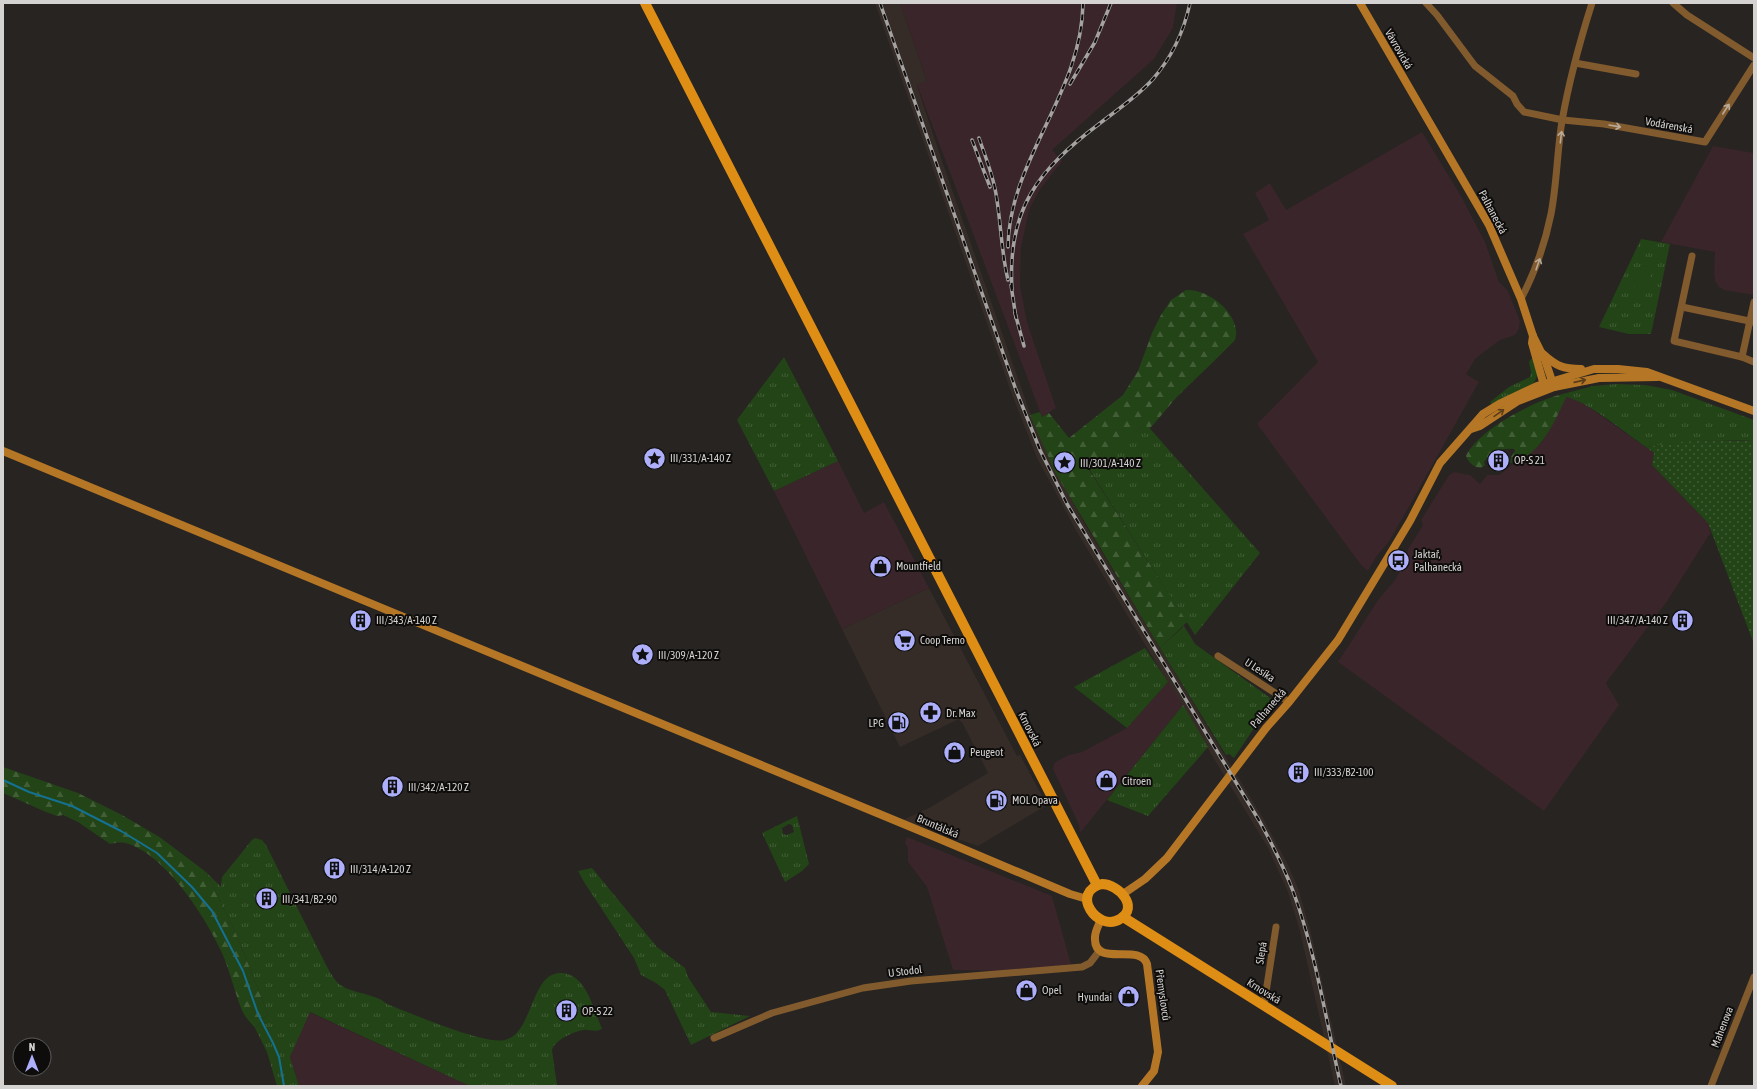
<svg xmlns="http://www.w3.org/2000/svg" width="1757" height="1089" font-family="'Asap Condensed',sans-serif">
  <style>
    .built { fill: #352c27 }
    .industrial { fill: #39252a }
    .grass { fill: url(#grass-tufts); fill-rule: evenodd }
    .forest { fill: url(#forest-firs) }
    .garden { fill: url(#garden-dots) }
    .pitch { fill: #234416 }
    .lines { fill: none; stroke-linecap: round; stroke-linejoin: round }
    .stream { stroke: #157192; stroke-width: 2 }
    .street { stroke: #815a2d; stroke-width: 7 }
    .secondary { stroke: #b57726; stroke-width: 8 }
    .primary { stroke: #de8d15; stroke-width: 10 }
    .rail-casing { stroke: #a5a3a1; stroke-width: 3.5 }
    .rail { stroke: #0f0d0c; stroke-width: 2; stroke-dasharray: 6; stroke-linecap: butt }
    .oneway { stroke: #b8a998 }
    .oneway2 { stroke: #5a3d18 }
    .labels { text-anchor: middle; stroke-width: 4; stroke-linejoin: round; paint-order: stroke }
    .street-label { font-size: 11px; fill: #d5d3d2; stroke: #0f0d0c }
    .poi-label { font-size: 11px; fill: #d5d3d2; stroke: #0f0d0c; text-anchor: start }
  </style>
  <defs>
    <pattern id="grass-tufts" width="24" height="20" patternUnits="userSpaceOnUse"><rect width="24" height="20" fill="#234416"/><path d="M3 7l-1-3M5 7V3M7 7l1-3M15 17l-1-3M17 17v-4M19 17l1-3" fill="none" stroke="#425e37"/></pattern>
    <pattern id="forest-firs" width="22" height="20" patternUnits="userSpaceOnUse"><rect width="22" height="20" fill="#234416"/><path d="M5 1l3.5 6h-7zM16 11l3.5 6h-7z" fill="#425e37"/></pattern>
    <pattern id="garden-dots" width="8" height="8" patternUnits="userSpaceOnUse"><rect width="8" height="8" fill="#234416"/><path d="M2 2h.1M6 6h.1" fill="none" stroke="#425e37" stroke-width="1.8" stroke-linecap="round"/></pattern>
  </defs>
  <rect width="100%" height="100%" fill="#272422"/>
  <!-- built -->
  <g class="built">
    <path d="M 875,3 L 900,3 L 927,81 L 917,86 L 943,164 L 1029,410 L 1059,477 L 1086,526 L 1264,820 L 1288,865 L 1298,888 L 1310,929 L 1346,1086 L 1335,1086 L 1300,931 L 1288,892 L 1268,848 L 1077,532 L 1037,458 L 1011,392 Z"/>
    <path d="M 929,588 L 1017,756 L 1020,755 L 1047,805 L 978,846 L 903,820 L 929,808 L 988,773 L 963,724 L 959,719 L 900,747 L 842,629 Z"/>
  </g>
  <!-- industrial -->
  <g class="industrial">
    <path d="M 900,3 L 1177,3 L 1173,28 L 1154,59 L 1052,150 L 1062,161 L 1039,191 L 1029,210 L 1021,248 L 1020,285 L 1027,322 L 1056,408 L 1042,417 L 917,85 L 927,81 Z"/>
    <path d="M 1422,132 L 1461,196 L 1485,242 L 1499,282 L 1508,291 L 1520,321 L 1519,329 L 1515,335 L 1500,340 L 1476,358 L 1466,374 L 1479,382 L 1406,512 L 1390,540 L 1376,557 L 1368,571 L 1361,565 L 1257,424 L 1318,362 L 1243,234 L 1269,220 L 1255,193 L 1270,183 L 1286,210 Z"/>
    <path d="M 1713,146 L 1754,153 L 1754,295 L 1724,290 L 1719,287 L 1715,281 L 1714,272 L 1715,252 L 1661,242 Z"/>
    <path d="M 1567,396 L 1586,405 L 1654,453 L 1652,465 L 1708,523 L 1711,534 L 1709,535 L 1668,600 L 1606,683 L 1619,705 L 1544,811 L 1338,662 L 1378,600 L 1395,580 L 1406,560 L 1408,549 L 1423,525 L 1421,520 L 1449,475 L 1454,472 L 1470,475 L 1480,484 L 1487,475 L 1499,475 L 1542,442 Z"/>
    <path d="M 838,461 L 864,513 L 884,502 L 929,588 L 842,629 L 774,491 Z"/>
    <path d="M 1168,682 L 1183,705 L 1080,833 L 1079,825 L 1053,769 L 1054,764 L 1057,761 L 1069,755 L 1082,752 L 1127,728 Z"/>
    <path d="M 907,837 L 1052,896 L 1071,964 L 1035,969 L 1009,971 L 953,970 L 927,887 L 908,862 L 908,848 L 905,843 Z"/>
    <path d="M 309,1012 L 470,1086 L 299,1086 L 290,1057 Z"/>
  </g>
  <!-- grass -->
  <g class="grass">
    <path d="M 1641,239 L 1670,244 L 1651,334 L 1629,334 L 1599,327 Z"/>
    <path d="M 784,357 L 838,461 L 774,491 L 737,420 Z"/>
    <path d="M 1531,359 L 1534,359 C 1537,369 1540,376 1532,385 L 1493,406 L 1490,402 L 1509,387 L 1530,377 L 1531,372 L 1529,362 Z"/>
    <path d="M 1616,384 L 1645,385 L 1672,390 L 1754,420 L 1754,441 C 1718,438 1682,442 1646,447 C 1624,432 1584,398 1559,395 L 1593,386 Z"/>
    <path d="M 1145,423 L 1260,553 L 1195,635 L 1089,469 Z"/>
    <path d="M 1184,626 L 1195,644 L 1273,700 L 1234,758 L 1229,754 L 1226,755 L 1160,648 Z"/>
    <path d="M 1145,648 L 1168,682 L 1127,728 L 1074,687 Z"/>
    <path d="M 1183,705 L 1208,747 L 1148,816 L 1107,800 Z"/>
    <path d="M 797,816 L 809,864 L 802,871 L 785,882 L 762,833 ZM 789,824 L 792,825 L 794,832 L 787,835 L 783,834 L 782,828 Z"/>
    <path d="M 255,838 L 262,840 L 266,845 L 326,965 C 329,970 332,976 336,981 C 347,994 374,992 387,1004 C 410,1013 484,1045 505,1040 C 534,1033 530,971 562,973 C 586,974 594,1010 602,1029 C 593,1033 592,1029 583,1030 C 573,1032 555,1040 552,1050 L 557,1086 L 470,1086 L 310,1012 L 290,1057 L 299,1086 L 277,1086 L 267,1052 L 255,1028 L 268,1014 L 237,936 L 206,872 L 221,887 L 222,877 L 252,840 Z"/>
    <path d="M 592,868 L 657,947 L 685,968 L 688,977 L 711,1012 L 750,1016 L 691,1045 L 665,990 L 656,983 L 641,975 L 634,958 L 584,882 L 578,871 Z"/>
  </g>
  <!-- forest -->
  <g class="forest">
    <path d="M 1186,290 C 1209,288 1243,316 1235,340 C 1218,358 1199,375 1182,392 C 1170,403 1161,417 1149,429 L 1144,424 L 1089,470 L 1187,622 L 1160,648 L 1055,472 L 1030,415 L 1040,412 L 1042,417 L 1049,413 L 1069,438 L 1123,395 L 1138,371 L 1152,333 L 1161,315 L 1171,300 Z"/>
    <path d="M 1559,395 L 1567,396 C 1554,421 1542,456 1510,463 L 1511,457 L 1515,451 L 1514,449 C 1502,448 1491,452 1484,462 L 1485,465 L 1481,468 C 1473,467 1469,463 1466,456 C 1478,430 1532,402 1559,395 Z"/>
    <path d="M 3,767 L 78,793 L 122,815 L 161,838 L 206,872 L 237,936 L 268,1014 L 255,1028 C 250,1022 244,1016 241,1008 C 234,990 230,971 222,953 C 207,919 164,852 125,843 C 120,842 115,843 110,844 L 78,822 L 63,815 L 57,816 L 46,812 L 3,793 Z"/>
  </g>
  <!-- garden -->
  <path class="garden" d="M 1715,440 L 1754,441 L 1754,644 L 1708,523 L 1652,465 L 1654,453 L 1646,447 L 1680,442 Z"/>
  <!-- pitch -->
  <path class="pitch" d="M 1644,265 L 1654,270 L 1642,291 L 1632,285 Z"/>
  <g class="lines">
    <!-- stream -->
    <path class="stream" d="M 3,780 L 29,792 L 72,806 L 121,831 L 157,853 L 192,887 L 212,911 L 243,971 L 258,1014 L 273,1043 L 279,1057 L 284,1086"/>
    <!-- street -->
    <g class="street">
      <path d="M 1426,3 L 1437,15 L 1475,66 L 1513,96 L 1517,104 L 1524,112 L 1563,120 L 1604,124 L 1705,142 L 1754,65"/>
      <path d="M 1673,3 L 1687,15 L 1754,58"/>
      <path d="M 1575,63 L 1636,74"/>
      <path d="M 1692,256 L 1674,341 L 1742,357 L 1754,362"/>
      <path d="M 1521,299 C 1535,272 1545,244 1551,214 C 1557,183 1557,151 1562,121 C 1569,81 1580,41 1592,3"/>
      <path d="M 1682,307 L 1754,322"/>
      <path d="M 1742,357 L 1754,302"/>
      <path d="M 1218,656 L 1289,702"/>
      <path d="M 1264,1005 L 1276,927"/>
      <path d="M 714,1038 L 772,1013 L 863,988 L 911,981 L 1082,967 L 1090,963 L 1100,950"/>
      <path d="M 1711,1086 L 1754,977"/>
    </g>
    <!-- secondary -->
    <g class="secondary">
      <path d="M 1360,3 L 1489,225 L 1521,299 L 1533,336 L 1545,360 L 1554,387"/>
      <path d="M 1533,336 L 1532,343 L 1545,389"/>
      <path d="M 1543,354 C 1556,366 1563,369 1581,369"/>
      <path d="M 1471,429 L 1480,426 L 1518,401 L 1554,387 L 1599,378 L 1657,377"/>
      <path d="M 3,451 L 935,837 L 1070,894 L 1087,899"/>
      <path d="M 1123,894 L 1145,879 L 1167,858 L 1266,728 L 1289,702 L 1338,640 L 1410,521 L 1440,463 L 1483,414 L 1501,403 L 1537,386 L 1594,369 L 1618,369 L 1647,372 L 1754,411"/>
      <path d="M 1101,919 C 1099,925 1095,931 1095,937 C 1093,969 1140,942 1147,964 L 1158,1052 L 1154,1071 L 1142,1086"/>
    </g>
    <!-- primary -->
    <g class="primary">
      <path d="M 645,3 L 1097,885"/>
      <path d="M 1102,884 C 1118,884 1140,907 1120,919 C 1098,933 1069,892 1102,884 Z"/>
      <path d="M 1123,917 L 1392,1086"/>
    </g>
    <defs>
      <g id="rail">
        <path d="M 880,3 L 1016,390 L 1040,450 L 1067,504 L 1260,822 C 1272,844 1284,867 1293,891 C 1316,953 1326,1021 1341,1086"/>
        <path d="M 1070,84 L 1095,42 L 1111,3"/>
        <path d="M 979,138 C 985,156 993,175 996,194 C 1001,222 1001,251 1008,280"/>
        <path d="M 972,140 L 990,187"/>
        <path d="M 1008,247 C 1009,159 1082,94 1083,3"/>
        <path d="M 1011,285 L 1016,318"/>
        <path d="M 1012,289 C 1007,209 1038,170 1099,124 C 1117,110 1138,96 1153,79 C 1172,57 1184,31 1190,3"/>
        <path d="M 1015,313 L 1024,346"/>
      </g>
    </defs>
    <!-- rail casing -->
    <use href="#rail" class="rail-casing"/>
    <!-- rail -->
    <use href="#rail" class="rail"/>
  </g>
  <!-- one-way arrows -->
  <defs><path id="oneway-shaft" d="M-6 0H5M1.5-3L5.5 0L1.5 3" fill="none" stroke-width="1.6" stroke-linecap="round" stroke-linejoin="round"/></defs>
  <g class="oneway">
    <use href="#oneway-shaft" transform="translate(1726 109) rotate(-57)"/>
    <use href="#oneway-shaft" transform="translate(1615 126) rotate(10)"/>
    <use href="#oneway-shaft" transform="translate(1561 137) rotate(-83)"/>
    <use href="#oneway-shaft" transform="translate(1538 264) rotate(-71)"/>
  </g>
  <g class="oneway2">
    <use href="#oneway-shaft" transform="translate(1580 381) rotate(-13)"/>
    <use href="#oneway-shaft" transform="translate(1499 413) rotate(-35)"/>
  </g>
  <!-- icons -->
  <defs>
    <symbol id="sight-disc" viewBox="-11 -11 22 22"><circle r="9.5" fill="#adaffb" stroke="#0f0d0c"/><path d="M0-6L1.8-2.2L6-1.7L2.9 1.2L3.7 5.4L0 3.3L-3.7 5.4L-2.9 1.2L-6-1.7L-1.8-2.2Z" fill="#111"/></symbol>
    <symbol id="building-disc" viewBox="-11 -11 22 22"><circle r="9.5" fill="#adaffb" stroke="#0f0d0c"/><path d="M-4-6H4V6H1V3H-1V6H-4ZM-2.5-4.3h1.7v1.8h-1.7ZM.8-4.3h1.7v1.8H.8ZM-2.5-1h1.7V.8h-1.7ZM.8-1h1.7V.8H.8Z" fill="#111"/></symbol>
    <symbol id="bus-disc" viewBox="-11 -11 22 22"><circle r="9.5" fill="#adaffb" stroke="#0f0d0c"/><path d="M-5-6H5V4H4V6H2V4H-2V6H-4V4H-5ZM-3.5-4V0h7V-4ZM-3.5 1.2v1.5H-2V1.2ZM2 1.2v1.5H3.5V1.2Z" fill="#111"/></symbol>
    <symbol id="shop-disc" viewBox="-11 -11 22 22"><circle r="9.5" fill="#adaffb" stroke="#0f0d0c"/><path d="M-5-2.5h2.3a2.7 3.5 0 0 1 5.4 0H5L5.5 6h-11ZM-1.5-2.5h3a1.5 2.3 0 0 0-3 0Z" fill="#111"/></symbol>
    <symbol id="supermarket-disc" viewBox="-11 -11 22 22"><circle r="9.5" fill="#adaffb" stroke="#0f0d0c"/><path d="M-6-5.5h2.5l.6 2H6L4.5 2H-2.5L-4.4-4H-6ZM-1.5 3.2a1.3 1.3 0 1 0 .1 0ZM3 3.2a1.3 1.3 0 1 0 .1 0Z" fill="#111"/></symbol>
    <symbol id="pharmacy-disc" viewBox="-11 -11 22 22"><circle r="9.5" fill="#adaffb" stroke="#0f0d0c"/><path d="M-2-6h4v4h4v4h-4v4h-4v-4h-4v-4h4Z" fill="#111"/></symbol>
    <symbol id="fuel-disc" viewBox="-11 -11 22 22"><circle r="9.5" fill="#adaffb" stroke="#0f0d0c"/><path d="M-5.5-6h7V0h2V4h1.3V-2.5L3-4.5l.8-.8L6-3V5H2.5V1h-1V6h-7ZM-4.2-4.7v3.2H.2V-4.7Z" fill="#111"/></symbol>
  </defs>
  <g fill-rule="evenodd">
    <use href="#sight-disc" x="642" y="446" width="25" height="25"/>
    <use href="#building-disc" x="1486" y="448" width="25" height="25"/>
    <use href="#sight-disc" x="1052" y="450" width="25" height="25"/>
    <use href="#bus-disc" x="1386" y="548" width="25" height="25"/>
    <use href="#shop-disc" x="868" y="554" width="25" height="25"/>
    <use href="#building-disc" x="348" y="608" width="25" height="25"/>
    <use href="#building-disc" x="1670" y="608" width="25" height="25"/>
    <use href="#supermarket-disc" x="892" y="628" width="25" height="25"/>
    <use href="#sight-disc" x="630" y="642" width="25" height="25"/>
    <use href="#pharmacy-disc" x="918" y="700" width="25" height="25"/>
    <use href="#fuel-disc" x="886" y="710" width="25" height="25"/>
    <use href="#shop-disc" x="942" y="740" width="25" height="25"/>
    <use href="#building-disc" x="1286" y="760" width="25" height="25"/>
    <use href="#shop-disc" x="1094" y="768" width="25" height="25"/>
    <use href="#building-disc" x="380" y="774" width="25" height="25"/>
    <use href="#fuel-disc" x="984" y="788" width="25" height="25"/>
    <use href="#building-disc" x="322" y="856" width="25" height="25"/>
    <use href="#building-disc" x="254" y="886" width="25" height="25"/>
    <use href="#shop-disc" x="1014" y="978" width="25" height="25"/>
    <use href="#shop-disc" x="1116" y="984" width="25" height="25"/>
    <use href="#building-disc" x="554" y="998" width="25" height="25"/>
  </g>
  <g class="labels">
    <!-- street labels -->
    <g class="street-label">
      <text transform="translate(1399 49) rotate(60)" y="4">Vávrovická</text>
      <text transform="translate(1669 125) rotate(10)" y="4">Vodárenská</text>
      <text transform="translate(1493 212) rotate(62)" y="4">Palhanecká</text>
      <text transform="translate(1260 670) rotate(33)" y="4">U Lesíka</text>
      <text transform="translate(1268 708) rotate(-49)" y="4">Palhanecká</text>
      <text transform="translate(1030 729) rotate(63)" y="4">Krnovská</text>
      <text transform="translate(938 826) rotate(23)" y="4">Bruntálská</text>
      <text transform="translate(1261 953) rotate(-81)" y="4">Slepá</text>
      <text transform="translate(905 971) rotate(-7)" y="4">U Stodol</text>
      <text transform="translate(1264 991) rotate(32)" y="4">Krnovská</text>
      <text transform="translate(1163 995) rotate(82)" y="4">Přemyslovců</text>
      <text transform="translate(1722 1027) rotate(-69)" y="4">Mahenova</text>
    </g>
    <!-- poi labels -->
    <g class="poi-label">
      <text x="670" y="462">III/331/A-140 Z</text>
      <text x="1514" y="464">OP-S 21</text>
      <text x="1080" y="467">III/301/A-140 Z</text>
      <text x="1414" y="558">Jaktař,<tspan x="1414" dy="13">Palhanecká</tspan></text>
      <text x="896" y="570">Mountfield</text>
      <text x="376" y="624">III/343/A-140 Z</text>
      <text x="1668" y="624" text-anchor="end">III/347/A-140 Z</text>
      <text x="920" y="644">Coop Terno</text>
      <text x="658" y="659">III/309/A-120 Z</text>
      <text x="946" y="717">Dr. Max</text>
      <text x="884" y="727" text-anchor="end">LPG</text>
      <text x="970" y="756">Peugeot</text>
      <text x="1314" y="776">III/333/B2-100</text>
      <text x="1122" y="785">Citroen</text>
      <text x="408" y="791">III/342/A-120 Z</text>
      <text x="1012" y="804">MOL Opava</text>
      <text x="350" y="873">III/314/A-120 Z</text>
      <text x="282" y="903">III/341/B2-90</text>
      <text x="1042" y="994">Opel</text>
      <text x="1112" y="1001" text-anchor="end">Hyundai</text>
      <text x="582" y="1015">OP-S 22</text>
    </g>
  </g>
  <!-- border -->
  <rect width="1757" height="1089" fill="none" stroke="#d5d3d2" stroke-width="8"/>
  <!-- north arrow -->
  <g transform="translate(32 1057)"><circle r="19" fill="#0f0d0c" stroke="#5e5c5b"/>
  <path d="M0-3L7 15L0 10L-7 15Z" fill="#adaffb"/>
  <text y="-6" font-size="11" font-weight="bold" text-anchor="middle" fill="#d5d3d2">N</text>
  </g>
</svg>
